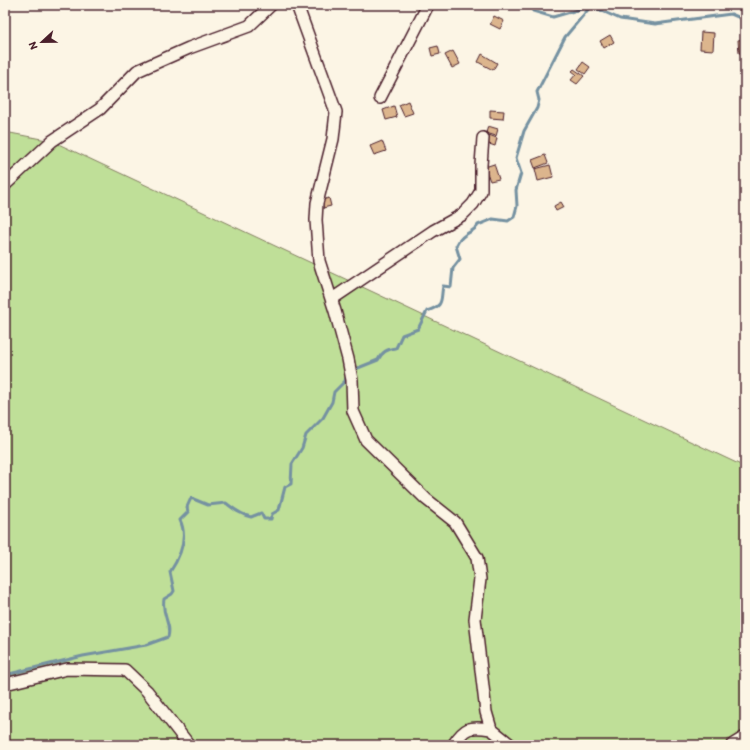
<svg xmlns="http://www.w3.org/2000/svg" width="750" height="750" font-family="Itim,sans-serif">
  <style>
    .green { fill: #bfdf98; stroke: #847f62 }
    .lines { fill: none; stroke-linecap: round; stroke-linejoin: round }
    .stream { stroke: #7491a1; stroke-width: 3 }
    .building { fill: #dcb58d; stroke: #4a1f2b }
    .minor-casing { stroke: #4a1f2b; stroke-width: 14 }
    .minor { stroke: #fcf5e5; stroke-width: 11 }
  </style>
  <rect width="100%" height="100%" fill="#fcf5e5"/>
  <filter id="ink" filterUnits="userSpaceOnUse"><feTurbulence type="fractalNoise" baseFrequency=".025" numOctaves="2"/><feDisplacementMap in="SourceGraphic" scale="8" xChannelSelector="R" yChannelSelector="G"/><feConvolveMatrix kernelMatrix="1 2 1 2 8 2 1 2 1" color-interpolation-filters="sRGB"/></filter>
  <g filter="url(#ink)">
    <!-- green -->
    <path class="green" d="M 5,132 L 52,141 L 745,467 L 745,745 L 5,745 Z"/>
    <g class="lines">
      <!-- stream -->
      <g class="stream">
        <path d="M 529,5 L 533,11 L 553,17 L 591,6 L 620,19 L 655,24 L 731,14 L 745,20"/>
        <path d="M 353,370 L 378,360 C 382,352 387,349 396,348 L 402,335 L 418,329 L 427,311 C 445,305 440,301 443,286 L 451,287 L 453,268 L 460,259 L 456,246 C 462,232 474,233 478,225 L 493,219 L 508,221 L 514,217 L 517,206 L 516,190 L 521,173 L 516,158 L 524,131 L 537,108 L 539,100 L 537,92 L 565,37 L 591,6"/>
        <path d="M 5,675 L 83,656 L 146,645 L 168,637 C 172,623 161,616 164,599 L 172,594 L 174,591 L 170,572 C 180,557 188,537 180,520 L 188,512 L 187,507 L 191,498 L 208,505 L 226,503 C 234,509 241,515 251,517 L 261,513 L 264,519 L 271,519 L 272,514 L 279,510 L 285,487 L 291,484 L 292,464 L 302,448 L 306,435 L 323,418 L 332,402 L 334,392 L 345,381 L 347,374"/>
      </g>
    </g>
    <!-- building -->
    <g class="building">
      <path d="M 494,16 L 504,21 L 500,29 L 490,24 Z"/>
      <path d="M 701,32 L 714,33 L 713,50 L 700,49 Z"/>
      <path d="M 610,35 L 614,42 L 604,48 L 600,41 Z"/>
      <path d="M 745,39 L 745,53 L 739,53 L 738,40 Z"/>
      <path d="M 438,46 L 440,54 L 432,56 L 430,48 Z"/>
      <path d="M 453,51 L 460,64 L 452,68 L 445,55 Z"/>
      <path d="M 482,54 L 497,63 L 493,70 L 478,62 Z"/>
      <path d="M 583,62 L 590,67 L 585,74 L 578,69 Z"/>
      <path d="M 574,69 L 584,76 L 577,84 L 571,80 L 576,74 L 572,71 Z"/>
      <path d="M 408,101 L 413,113 L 404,116 L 399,105 Z"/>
      <path d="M 394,106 L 397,117 L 386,120 L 383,110 Z"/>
      <path d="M 490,110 L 504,111 L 503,119 L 490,118 Z"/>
      <path d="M 488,126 L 498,129 L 496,136 L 486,133 Z"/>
      <path d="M 486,134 L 497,138 L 495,146 L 483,142 Z"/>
      <path d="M 382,141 L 386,151 L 374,155 L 370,146 Z"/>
      <path d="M 545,155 L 548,163 L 535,168 L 532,160 Z"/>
      <path d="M 494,164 L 499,179 L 490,181 L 485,167 Z"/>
      <path d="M 550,165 L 553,177 L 538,181 L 535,169 Z"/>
      <path d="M 329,198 L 331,206 L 323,208 L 322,200 Z"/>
      <path d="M 561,202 L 564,207 L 556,211 L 554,206 Z"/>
    </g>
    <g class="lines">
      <defs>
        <g id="minor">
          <path d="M 297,5 L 336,112 L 333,139 L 317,203 L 316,220 L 319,261 L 335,311 L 348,359 L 352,380 L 353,411 L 366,440 L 426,499 L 455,522 L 477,558 L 480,579 L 475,619 L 486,712 L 491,729 L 511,745"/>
          <path d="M 380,98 L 428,5"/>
          <path d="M 5,185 L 52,141 L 100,109 L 137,71 L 189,48 L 249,26 L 271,5"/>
          <path d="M 332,299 L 433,231 L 462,215 L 473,204 L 481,191 L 481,165 L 483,138"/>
          <path d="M 5,684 L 67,669 L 125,670 L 147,691 L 189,745"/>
          <path d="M 453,745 C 465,727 469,726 491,729"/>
          <path d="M 732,745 L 745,737"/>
        </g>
      </defs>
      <!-- minor casing -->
      <use href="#minor" class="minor-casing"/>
      <!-- minor -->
      <use href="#minor" class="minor"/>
    </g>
  </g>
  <!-- margin -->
  <rect width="750" height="750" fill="none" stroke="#fcf5e5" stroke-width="20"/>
  <rect x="10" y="10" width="730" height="730" fill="none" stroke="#4a1f2b" stroke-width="1.5" filter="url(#ink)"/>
  <!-- north arrow -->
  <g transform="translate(42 42) rotate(248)" stroke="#fcf5e5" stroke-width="3" paint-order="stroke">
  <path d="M0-3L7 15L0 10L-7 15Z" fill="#4a1f2b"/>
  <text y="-6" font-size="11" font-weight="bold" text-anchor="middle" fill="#4a1f2b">N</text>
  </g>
</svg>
